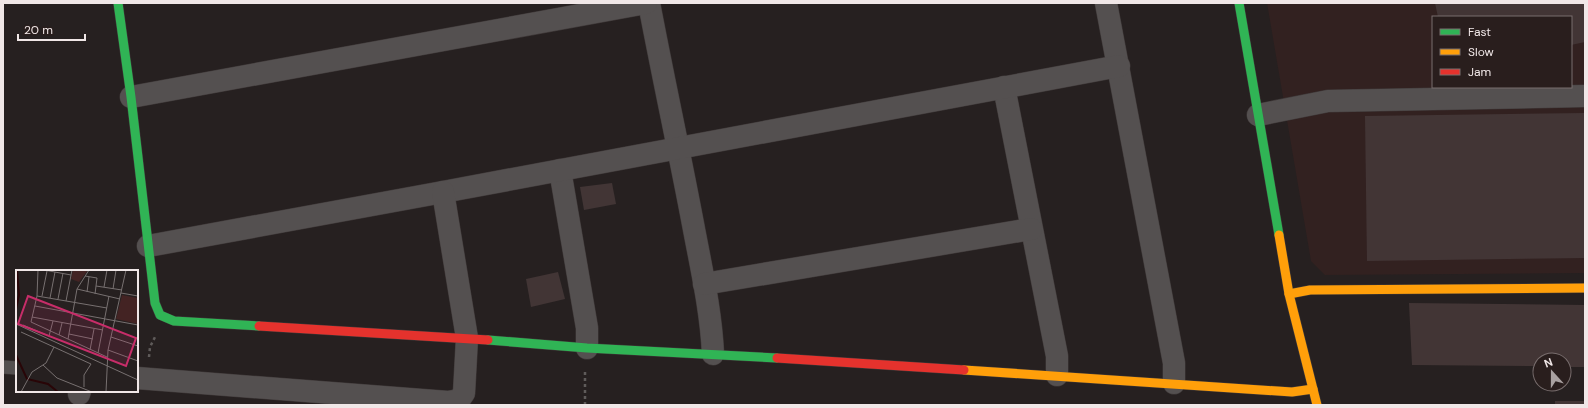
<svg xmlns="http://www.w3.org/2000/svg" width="1588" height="408" font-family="'DM Sans',sans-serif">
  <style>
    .built { fill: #322120; fill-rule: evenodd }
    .building { fill: #423535 }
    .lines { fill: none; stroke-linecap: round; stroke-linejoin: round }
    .lane-casing { stroke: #403a3a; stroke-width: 14 }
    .street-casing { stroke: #403a3a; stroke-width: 23 }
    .fast-casing { stroke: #403a3a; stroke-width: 10 }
    .slow-casing { stroke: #403a3a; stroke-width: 10 }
    .jam-casing { stroke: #403a3a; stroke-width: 10 }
    .path { stroke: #5f5b5a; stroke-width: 2.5; stroke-dasharray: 3 3; stroke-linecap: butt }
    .lane { stroke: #545050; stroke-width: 13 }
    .street { stroke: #545050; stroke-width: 22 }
    .fast { stroke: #30b455; stroke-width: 9 }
    .slow { stroke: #ff9f0a; stroke-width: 9 }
    .jam { stroke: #e5322d; stroke-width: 9 }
    .inset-river { fill: none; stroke: #290507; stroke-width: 2 }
    .inset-road { fill: none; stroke: #777070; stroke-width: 1 }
    .view { fill: #c72d69; fill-opacity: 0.15; stroke: #c72d69; stroke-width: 2 }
    .inset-edge { fill: none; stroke: #f0e7e7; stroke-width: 2 }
  </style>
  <rect width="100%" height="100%" fill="#262020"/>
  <!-- built -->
  <path class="built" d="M 1267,3 L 1585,3 L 1585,273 L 1325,275 L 1311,261 ZM 1433,17 L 1571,17 L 1571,87 L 1433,87 Z"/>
  <!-- building -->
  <g class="building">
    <path d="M 1435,3 L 1585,3 L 1585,42 L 1571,45 L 1571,17 L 1438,17 Z"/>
    <path d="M 1585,113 L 1585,258 L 1367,261 L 1365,116 Z"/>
    <path d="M 612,183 L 616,204 L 584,210 L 580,187 Z"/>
    <path d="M 558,272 L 565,299 L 531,307 L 526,279 Z"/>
    <path d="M 1409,303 L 1585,305 L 1585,367 L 1564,367 L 1564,360 L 1540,360 L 1540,366 L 1412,365 Z"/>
    <rect x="1555" y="401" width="30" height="4"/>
  </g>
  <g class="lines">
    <defs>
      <path id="lane" d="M 3,367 L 17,368"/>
      <g id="street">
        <path d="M 649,3 C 663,77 679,150 693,224 C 701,267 711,310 713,354"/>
        <path d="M 1106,3 L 1174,363 L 1174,383"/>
        <path d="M 1004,87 L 1057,356 L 1057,375"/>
        <path d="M 131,97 L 646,3"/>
        <path d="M 1258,115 L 1328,101 L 1585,96"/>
        <path d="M 560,170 L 587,328 L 587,348"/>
        <path d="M 148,246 L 443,192 L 1119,66"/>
        <path d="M 704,284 L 1031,229"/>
        <path d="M 137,378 L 448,402 L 459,400 L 464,393 L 467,338 L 443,192"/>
        <path d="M 79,394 L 80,391"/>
      </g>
      <g id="fast">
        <path d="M 118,3 L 131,97 L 155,303 L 160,315 L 174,321 L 259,326"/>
        <path d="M 1239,3 L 1279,235"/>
        <path d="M 488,340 L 587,348 L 777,358"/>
      </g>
      <g id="slow">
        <path d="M 1279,235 L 1289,294 L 1317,405"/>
        <path d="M 1289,294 L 1310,290 L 1585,288"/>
        <path d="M 964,370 L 1292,392 L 1313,389"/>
      </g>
      <g id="jam">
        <path d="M 259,326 L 488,340"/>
        <path d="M 777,358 L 964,370"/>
      </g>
    </defs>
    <!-- lane casing -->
    <use href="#lane" class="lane-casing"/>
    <!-- street casing -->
    <use href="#street" class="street-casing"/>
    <!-- fast casing -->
    <use href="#fast" class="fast-casing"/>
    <!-- slow casing -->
    <use href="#slow" class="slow-casing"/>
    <!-- jam casing -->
    <use href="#jam" class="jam-casing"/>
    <!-- path -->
    <g class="path">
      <path d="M 149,357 L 150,347 L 155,337"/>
      <path d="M 585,405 L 585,370"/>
    </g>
    <!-- lane -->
    <use href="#lane" class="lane"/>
    <!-- street -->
    <use href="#street" class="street"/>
    <!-- fast -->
    <use href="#fast" class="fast"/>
    <!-- slow -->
    <use href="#slow" class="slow"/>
    <!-- jam -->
    <use href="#jam" class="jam"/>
  </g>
  <!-- overview -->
  <g transform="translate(16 270)">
    <rect width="122" height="122" fill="#262020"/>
    <path d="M 57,0 L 72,0 L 63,12 L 55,9 ZM 106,25 L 122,28 L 122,54 L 100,49 Z" fill="#432323"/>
    <path class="inset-river" d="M 0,39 L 3,25 L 1,0M 0,85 L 11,109 L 32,114 L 42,122"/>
    <path class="inset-road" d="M 22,0 L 21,26 L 15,52 L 91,87M 28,0 L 55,5M 69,6 L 81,8 L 79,24M 80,16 L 106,20M 88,17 L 91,0M 61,19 L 104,29M 97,19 L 100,0M 71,22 L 73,7M 105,23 L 122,26M 21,26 L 91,38M 26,26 L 31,1M 34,28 L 39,2M 42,29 L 47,3M 50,31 L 56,0M 19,36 L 122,55M 16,47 L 87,60M 0,54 L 122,110M 7,55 L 33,66 L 37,51M 5,62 L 75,94 L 68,105 L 68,117M 53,64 L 77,69M 43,65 L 46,53M 95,67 L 122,76M 52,69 L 61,19 L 73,0M 74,80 L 78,59M 92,80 L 122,91M 82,83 L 93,26M 27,95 L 41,108 L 76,122M 5,122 L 16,102 L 30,93 L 38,77M 90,122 L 92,80 L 110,0"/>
    <path class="view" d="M 12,26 L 120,68 L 110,96 L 2,54 Z"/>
    <rect width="122" height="122" class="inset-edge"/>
  </g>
  <!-- border -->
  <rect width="1588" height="408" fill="none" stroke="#f0e7e7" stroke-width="8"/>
  <!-- legend -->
  <rect x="1432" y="16" width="140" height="72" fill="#291e1d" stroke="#796e6e"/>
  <rect x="1440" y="29" width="20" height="6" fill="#30b455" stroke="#796e6e"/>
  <text x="1468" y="36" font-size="12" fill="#f0e7e7">Fast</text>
  <rect x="1440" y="49" width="20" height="6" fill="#ff9f0a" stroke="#796e6e"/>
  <text x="1468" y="56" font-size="12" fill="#f0e7e7">Slow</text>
  <rect x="1440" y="69" width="20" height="6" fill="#e5322d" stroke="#796e6e"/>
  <text x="1468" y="76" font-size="12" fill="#f0e7e7">Jam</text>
  <!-- north arrow -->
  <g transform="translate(1552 372) rotate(339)"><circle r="19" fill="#291e1d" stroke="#796e6e"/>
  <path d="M0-3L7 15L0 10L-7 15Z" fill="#a9a1a1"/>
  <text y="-6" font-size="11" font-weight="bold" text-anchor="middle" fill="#f0e7e7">N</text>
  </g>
  <!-- scale -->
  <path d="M18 34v6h67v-6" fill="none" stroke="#f0e7e7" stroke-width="2"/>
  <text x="24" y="34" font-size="12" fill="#f0e7e7" stroke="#291e1d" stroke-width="3" paint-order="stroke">20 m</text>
</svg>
